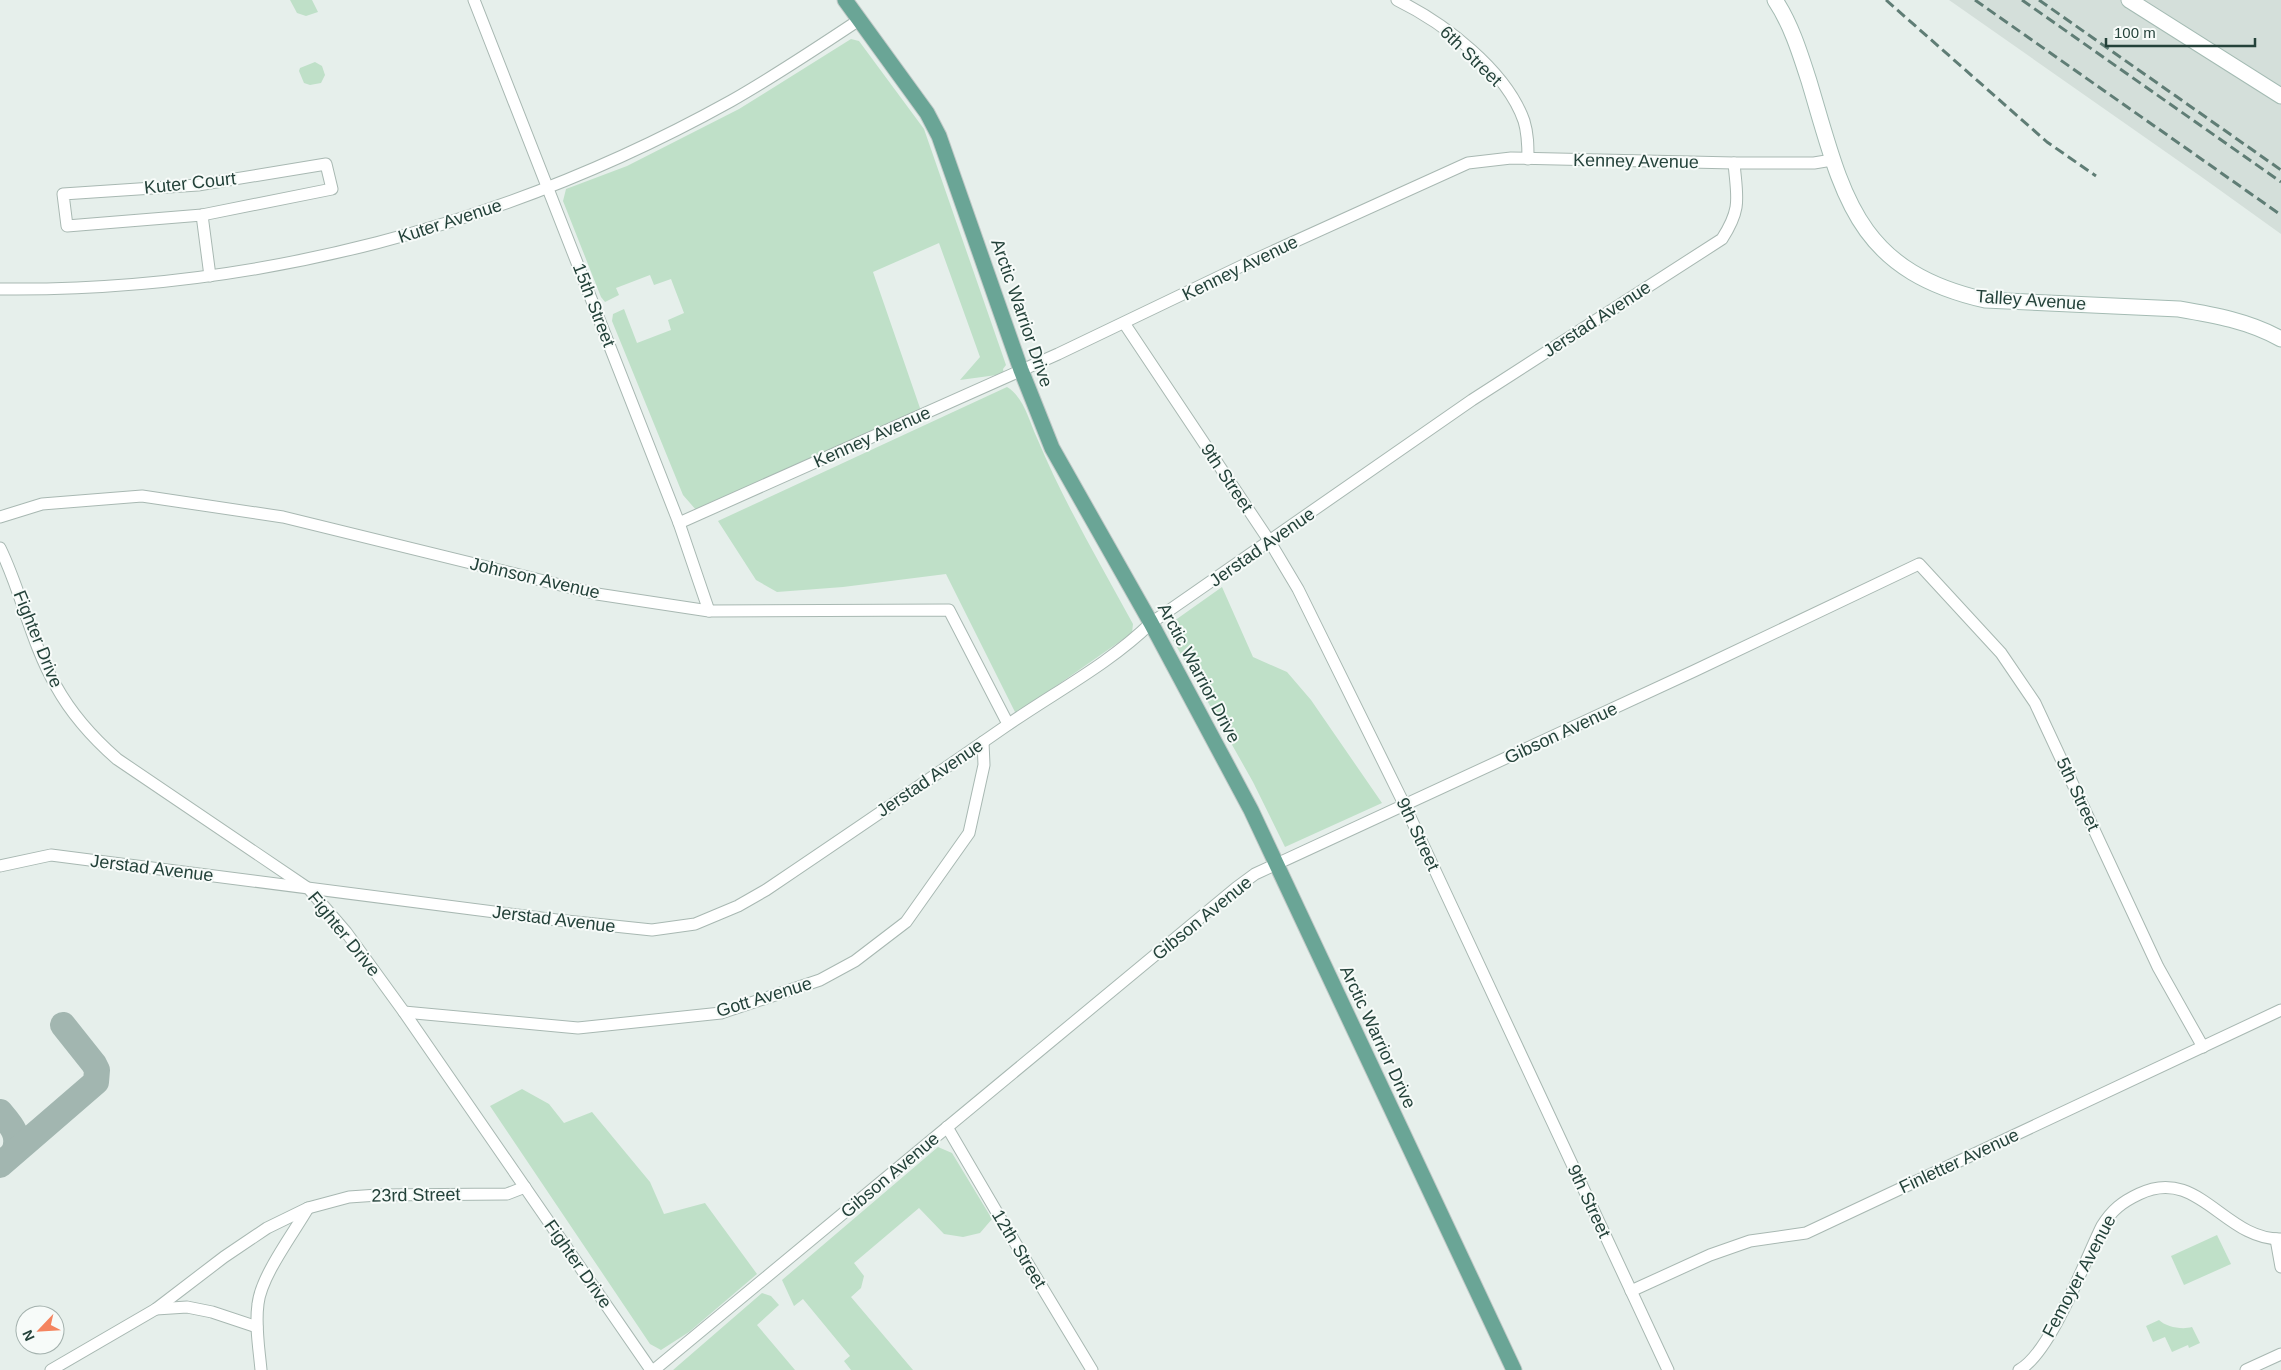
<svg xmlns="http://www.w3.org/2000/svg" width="2281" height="1370" font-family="Helvetica,sans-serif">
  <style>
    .built { fill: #d4dfda }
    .green { fill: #bfe0c8 }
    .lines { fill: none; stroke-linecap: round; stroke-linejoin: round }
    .taxiway { stroke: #a2b6b0; stroke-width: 26 }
    .street-casing { stroke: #a8b8b2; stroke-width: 13 }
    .secondary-casing { stroke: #a4bbb3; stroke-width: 17 }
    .primary-casing { stroke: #c2cac8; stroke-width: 17 }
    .street { stroke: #fff; stroke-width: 11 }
    .secondary { stroke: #fff; stroke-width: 15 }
    .primary { stroke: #6aa596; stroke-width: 15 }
    .rail { stroke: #5f7d75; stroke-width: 3; stroke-dasharray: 10 5; stroke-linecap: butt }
    .labels { text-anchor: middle; stroke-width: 4; stroke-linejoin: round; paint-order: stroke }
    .street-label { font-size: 18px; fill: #24423a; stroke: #f7fbf9 }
  </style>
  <rect width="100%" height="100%" fill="#e6efeb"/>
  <!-- built -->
  <path class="built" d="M 1949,0 L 2281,0 L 2281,234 L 2203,178 Z"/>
  <!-- green -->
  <g class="green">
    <path d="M 290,0 L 312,0 L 318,12 L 306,16 L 297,13 Z"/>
    <path d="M 851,39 L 859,41 L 924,129 L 1006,365 L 1003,369 L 1004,374 L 960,380 L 980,357 L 939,243 L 873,272 L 921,411 L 697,511 L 683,495 L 612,321 L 613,314 L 624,309 L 637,343 L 671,330 L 668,320 L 684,313 L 671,279 L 654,285 L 650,275 L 616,288 L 619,295 L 605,302 L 601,297 L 563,201 L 566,189 L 627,166 L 739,109 Z"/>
    <path d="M 315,62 L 322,66 L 325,75 L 321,83 L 310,85 L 304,83 L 299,71 L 300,68 Z"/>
    <path d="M 1007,387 C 1024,397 1029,421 1037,438 C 1064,503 1100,563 1133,624 L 1132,633 L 1016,714 L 946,574 L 843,587 L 777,592 L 756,580 L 718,521 Z"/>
    <path d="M 1222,587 L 1253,657 L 1287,672 L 1311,700 L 1382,803 L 1285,847 L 1253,782 L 1169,633 L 1175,624 L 1174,621 Z"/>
    <path d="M 522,1089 L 549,1104 L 564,1123 L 592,1112 L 650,1182 L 664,1214 L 705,1203 L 757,1274 L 689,1332 L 661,1350 L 650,1344 L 490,1106 Z"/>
    <path d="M 938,1147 L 952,1153 L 992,1219 L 980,1233 L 963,1237 L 944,1234 L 919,1208 L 854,1263 L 864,1276 L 861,1288 L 851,1297 L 913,1370 L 851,1370 L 844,1361 L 850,1356 L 803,1299 L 794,1306 L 782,1280 Z"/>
    <path d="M 2217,1235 L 2231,1264 L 2184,1285 L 2171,1256 Z"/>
    <path d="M 762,1293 L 771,1296 L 779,1305 L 757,1325 L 795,1370 L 673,1370 Z"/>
    <path d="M 2159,1320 C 2166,1327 2182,1330 2192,1327 L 2200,1343 L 2189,1348 L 2188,1345 L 2172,1352 L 2165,1337 L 2153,1342 L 2146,1326 Z"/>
  </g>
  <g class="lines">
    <!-- taxiway -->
    <g class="taxiway">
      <path d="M 0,1112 C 11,1125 21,1135 14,1152"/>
      <path d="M 0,1165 L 96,1082 L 97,1070 L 94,1064 L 63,1025"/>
    </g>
    <defs>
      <g id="street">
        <path d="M 474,0 L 679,523 L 709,611"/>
        <path d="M 1397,0 C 1444,23 1506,70 1524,121 C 1528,134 1528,146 1528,159"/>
        <path d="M 326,164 L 332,189 L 202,215 L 67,226 L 63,194 L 198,185 Z"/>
        <path d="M 202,215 L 210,276"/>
        <path d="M 0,289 C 255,292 508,225 731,101 C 775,76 817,48 859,20"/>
        <path d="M 1124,323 L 1270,542 L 1298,589 L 1405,806 L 1668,1370"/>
        <path d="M 0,517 L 42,504 L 142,496 L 283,517 L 597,594 L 709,611 L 949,610 L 1008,724"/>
        <path d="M 679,523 L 1058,354 L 1254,260 L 1468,163 L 1511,158 L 1734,163 L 1814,163 L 1832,160"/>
        <path d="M 0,548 C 22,593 31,643 56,686 C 72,715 93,738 117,759 L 309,889 L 346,932 L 404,1012 L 651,1370"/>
        <path d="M 0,866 L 51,855 L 557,920 L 652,930 L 695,924 L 738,906 L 766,890 C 846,836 927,781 1006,726 C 1055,692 1109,664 1151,623 L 1472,400 L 1722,239 C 1742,208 1737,198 1734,163"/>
        <path d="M 404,1012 L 578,1028 L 721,1013 L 820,980 L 855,961 L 906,922 L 969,833 L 984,765 L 983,742"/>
        <path d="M 947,1127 L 1002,1221 L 1092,1370"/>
        <path d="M 2276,1239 L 2281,1267"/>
        <path d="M 1631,1291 L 1710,1255 L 1750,1241 L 1806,1233 L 2281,1010"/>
        <path d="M 156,1309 L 187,1307 L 212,1312 L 257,1327"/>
        <path d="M 51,1370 L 156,1309 L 224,1257 L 267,1228 L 308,1208 L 349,1197 L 378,1195 L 507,1194 L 525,1187"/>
        <path d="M 261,1370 C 259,1348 255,1326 258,1304 C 261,1276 293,1234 308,1208"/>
        <path d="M 654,1370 L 1236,888 L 1255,874 L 1694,671 L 1919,564 L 2001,653 L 2035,703 L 2158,967 L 2203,1047"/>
        <path d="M 2019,1370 C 2051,1353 2085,1260 2102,1226 C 2112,1210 2122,1202 2139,1194 C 2198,1165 2224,1240 2281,1239"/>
        <path d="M 2246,1370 L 2281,1354"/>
      </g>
      <g id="secondary">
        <path d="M 1775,0 C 1791,24 1800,53 1809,81 C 1843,194 1854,270 1985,300 L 2179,309 C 2214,315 2249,321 2281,339"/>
        <path d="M 2129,0 L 2281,96"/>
      </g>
      <path id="primary" d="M 845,0 L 927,113 L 939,136 L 1021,370 L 1052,448 L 1151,623 L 1251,810 L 1514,1370"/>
    </defs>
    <!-- street casing -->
    <use href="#street" class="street-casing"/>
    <!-- secondary casing -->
    <use href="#secondary" class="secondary-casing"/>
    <!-- primary casing -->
    <use href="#primary" class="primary-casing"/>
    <!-- street -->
    <use href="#street" class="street"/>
    <!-- secondary -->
    <use href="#secondary" class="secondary"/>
    <!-- primary -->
    <use href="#primary" class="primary"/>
    <!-- rail -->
    <g class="rail">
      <path d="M 1886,0 L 2047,142 L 2096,176"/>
      <path d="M 1975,0 L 2281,215"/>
      <path d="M 2022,0 L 2281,182"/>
      <path d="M 2039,0 L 2281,170"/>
    </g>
  </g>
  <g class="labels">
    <!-- street labels -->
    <g class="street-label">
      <text transform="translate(1471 56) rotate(44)" y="6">6th Street</text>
      <text transform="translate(1636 161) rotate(1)" y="6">Kenney Avenue</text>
      <text transform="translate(190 183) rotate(-6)" y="6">Kuter Court</text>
      <text transform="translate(450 221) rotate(-18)" y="6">Kuter Avenue</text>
      <text transform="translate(1240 268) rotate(-26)" y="6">Kenney Avenue</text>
      <text transform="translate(2031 300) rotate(4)" y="6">Talley Avenue</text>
      <text transform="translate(594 305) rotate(69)" y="6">15th Street</text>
      <text transform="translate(1022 313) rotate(71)" y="6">Arctic Warrior Drive</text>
      <text transform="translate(1597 319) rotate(-33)" y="6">Jerstad Avenue</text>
      <text transform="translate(872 437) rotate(-24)" y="6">Kenney Avenue</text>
      <text transform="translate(1227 478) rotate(56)" y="6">9th Street</text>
      <text transform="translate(1262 547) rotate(-35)" y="6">Jerstad Avenue</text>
      <text transform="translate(535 578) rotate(13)" y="6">Johnson Avenue</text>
      <text transform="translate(38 639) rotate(68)" y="6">Fighter Drive</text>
      <text transform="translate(1199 673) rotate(62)" y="6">Arctic Warrior Drive</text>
      <text transform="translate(1561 733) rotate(-25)" y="6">Gibson Avenue</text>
      <text transform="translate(930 778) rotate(-34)" y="6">Jerstad Avenue</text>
      <text transform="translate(2078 794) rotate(65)" y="6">5th Street</text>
      <text transform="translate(1418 834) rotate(65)" y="6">9th Street</text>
      <text transform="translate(152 868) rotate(7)" y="6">Jerstad Avenue</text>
      <text transform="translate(1202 918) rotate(-39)" y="6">Gibson Avenue</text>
      <text transform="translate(554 919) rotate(7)" y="6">Jerstad Avenue</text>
      <text transform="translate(344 934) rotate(51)" y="6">Fighter Drive</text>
      <text transform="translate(764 997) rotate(-17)" y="6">Gott Avenue</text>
      <text transform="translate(1378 1037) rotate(65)" y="6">Arctic Warrior Drive</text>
      <text transform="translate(1959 1161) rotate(-25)" y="6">Finletter Avenue</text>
      <text transform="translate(890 1175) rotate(-40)" y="6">Gibson Avenue</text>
      <text transform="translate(416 1195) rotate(-1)" y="6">23rd Street</text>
      <text transform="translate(1589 1201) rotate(65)" y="6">9th Street</text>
      <text transform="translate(1019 1249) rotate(59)" y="6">12th Street</text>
      <text transform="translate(578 1264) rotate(55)" y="6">Fighter Drive</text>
      <text transform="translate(2079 1276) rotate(-62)" y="6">Femoyer Avenue</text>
    </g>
  </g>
  <!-- north arrow -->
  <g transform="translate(40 1330) rotate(245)"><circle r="24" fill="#f7fbf9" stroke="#a3b1ad"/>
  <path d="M0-4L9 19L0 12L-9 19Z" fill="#f4845f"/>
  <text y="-8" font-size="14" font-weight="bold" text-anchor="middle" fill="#24423a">N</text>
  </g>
  <!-- scale -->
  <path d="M2106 38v8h149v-8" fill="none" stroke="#24423a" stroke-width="2.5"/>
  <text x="2114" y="38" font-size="15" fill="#24423a" stroke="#f7fbf9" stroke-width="4" paint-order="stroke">100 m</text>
</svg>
